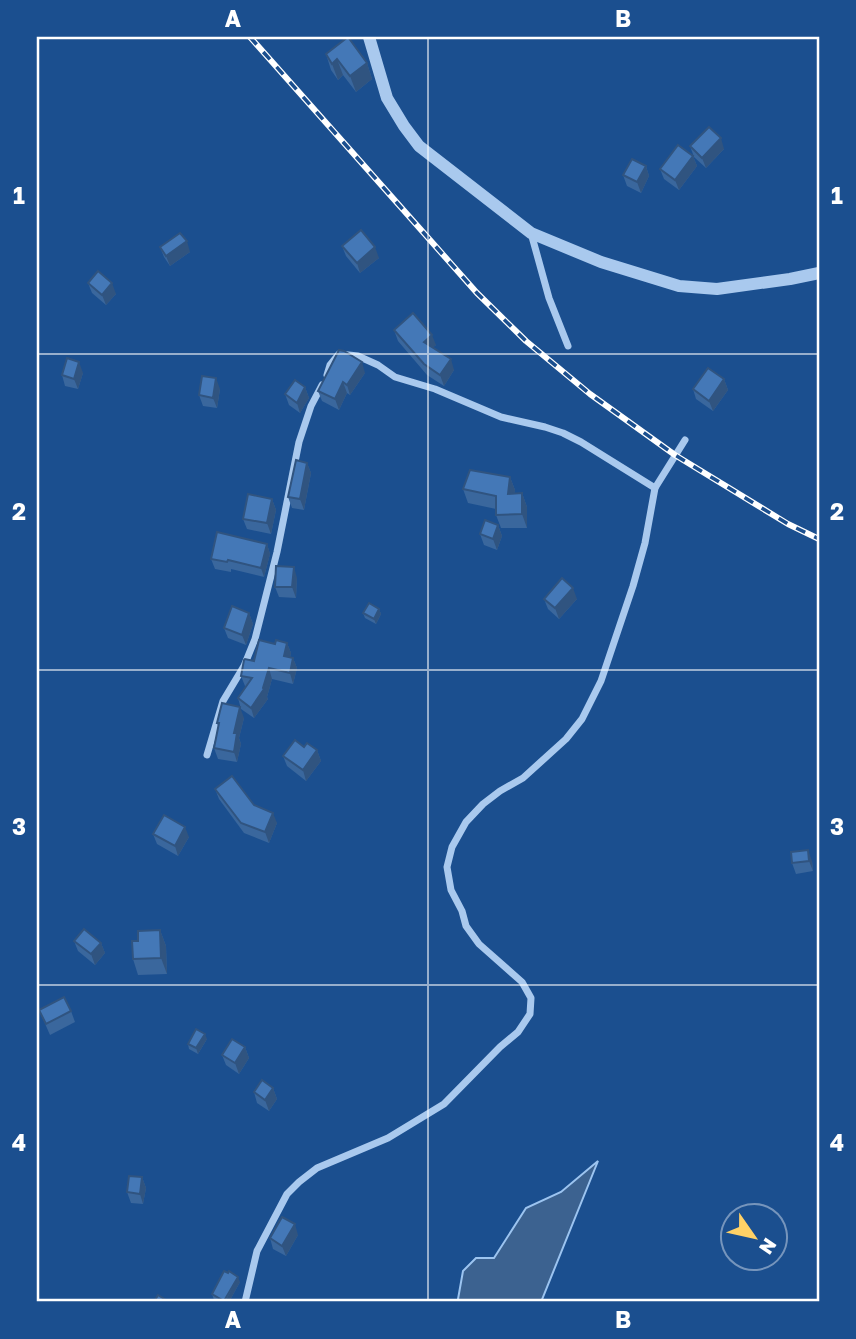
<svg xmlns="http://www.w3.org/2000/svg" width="856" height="1339" font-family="'Golos Text',sans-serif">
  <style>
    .water { fill: #3c6290; stroke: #9cc4f0; stroke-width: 2 }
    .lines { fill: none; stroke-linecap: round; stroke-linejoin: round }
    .minor { stroke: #a9c9ee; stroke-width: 7 }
    .tertiary { stroke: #a9c9ee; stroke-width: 12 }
    .rail-casing { stroke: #fff; stroke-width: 6 }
    .rail { stroke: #1b4f8f; stroke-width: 3.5; stroke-dasharray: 10; stroke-linecap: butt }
    .wall { fill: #3a679d }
    .shaded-wall { fill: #305480 }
    .building { fill: #4478b7; stroke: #305480; stroke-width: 2 }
    .grid { fill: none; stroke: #fff; stroke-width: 2; stroke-opacity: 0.55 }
    .neatline { fill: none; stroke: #fff; stroke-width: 2.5 }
    .grid-label { font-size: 23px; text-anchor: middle; font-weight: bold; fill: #fff }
  </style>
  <rect width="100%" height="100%" fill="#1b4f8f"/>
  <!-- water -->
  <path class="water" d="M 598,1161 L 541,1302 L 462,1302 L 458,1299 L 463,1271 L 476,1258 L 494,1258 L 526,1208 L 561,1192 Z"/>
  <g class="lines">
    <!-- minor -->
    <g class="minor">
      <path d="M 531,233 L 549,298 L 568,346"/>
      <path d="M 327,375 L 330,365 L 339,354 L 358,356 L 378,365 L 395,377 L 435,389 L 501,417 L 545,427 L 563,433 L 581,442 L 655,488"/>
      <path d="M 207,755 L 223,701 L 244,666 L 255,639 L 277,552 L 299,442 L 311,406 L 322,385"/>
      <path d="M 245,1302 L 257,1251 L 287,1194 L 299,1182 L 317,1168 L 388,1138 L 444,1104 L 500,1047 L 518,1032 L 530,1014 L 531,998 L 522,982 L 479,944 L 466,926 L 462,911 L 451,890 L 447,867 L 452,847 L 466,822 L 483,804 L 500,791 L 523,778 L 566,739 L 582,719 L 601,681 L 633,586 L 645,543 L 655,488 L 685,440"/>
    </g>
    <!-- tertiary -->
    <path class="tertiary" d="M 369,37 L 387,98 L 404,126 L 419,146 L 531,233 L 601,262 L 679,286 L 717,289 L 790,279 L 819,273"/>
    <defs>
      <path id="rail" d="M 250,37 L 477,293 L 526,341 L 590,394 L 675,455 L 788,524 L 819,539"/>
    </defs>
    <!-- rail casing -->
    <use href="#rail" class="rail-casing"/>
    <!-- rail -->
    <use href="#rail" class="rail"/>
  </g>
  <!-- wall -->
  <g class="wall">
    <path d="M 326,54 L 367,63 L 372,79 L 356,92 L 343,75 L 338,80 L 331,70 Z"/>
    <path d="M 690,146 L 724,149 L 706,168 L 694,157 Z"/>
    <path d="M 693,156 L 697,166 L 679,190 L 664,179 L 660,169 Z"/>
    <path d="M 646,166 L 649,176 L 641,193 L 627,186 L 623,175 Z"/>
    <path d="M 342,246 L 379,258 L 360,273 L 346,256 Z"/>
    <path d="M 160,247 L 190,252 L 170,266 L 164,257 Z"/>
    <path d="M 88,283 L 116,294 L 106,305 L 92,293 Z"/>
    <path d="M 394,330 L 436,345 L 433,347 L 454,370 L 444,386 L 427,375 L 398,341 Z"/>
    <path d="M 83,373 L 78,389 L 65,386 L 62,375 Z"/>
    <path d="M 365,373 L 350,395 L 347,393 L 339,410 L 322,401 L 318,391 Z"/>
    <path d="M 724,379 L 728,390 L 713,411 L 696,399 L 693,389 Z"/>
    <path d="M 305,387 L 309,398 L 300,413 L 289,405 L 285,394 Z"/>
    <path d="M 220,389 L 217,408 L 203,406 L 199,395 Z"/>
    <path d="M 307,463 L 311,473 L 304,510 L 292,508 L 288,497 Z"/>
    <path d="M 510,477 L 515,490 L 514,494 L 522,493 L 527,507 L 527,528 L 501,528 L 496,515 L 496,509 L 468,503 L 463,489 Z"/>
    <path d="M 272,499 L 276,510 L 271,534 L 247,529 L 243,519 Z"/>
    <path d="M 498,525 L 502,536 L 497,550 L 484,545 L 480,534 Z"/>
    <path d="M 267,544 L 270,554 L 264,577 L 231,569 L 231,572 L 215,569 L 211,559 Z"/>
    <path d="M 297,578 L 296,598 L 279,597 L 275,587 Z"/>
    <path d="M 544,599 L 577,599 L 559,619 L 548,609 Z"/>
    <path d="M 379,609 L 381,614 L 376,624 L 365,618 L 363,613 Z"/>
    <path d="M 249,613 L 253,624 L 246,645 L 228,638 L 224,628 Z"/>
    <path d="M 287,643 L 291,653 L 290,657 L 293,658 L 297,668 L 293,684 L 272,679 L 267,697 L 268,699 L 254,718 L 241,709 L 238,698 L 246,687 L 245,686 L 241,676 L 254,661 L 275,644 Z"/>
    <path d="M 244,718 L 239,738 L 241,744 L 237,762 L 218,759 L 214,748 L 218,726 L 217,723 Z"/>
    <path d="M 317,750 L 321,761 L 306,781 L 287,766 L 283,756 Z"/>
    <path d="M 215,789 L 254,805 L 277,823 L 269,843 L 244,833 L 219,799 Z"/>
    <path d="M 153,834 L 189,837 L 178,856 L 157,844 Z"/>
    <path d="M 812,861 L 813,871 L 796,874 L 792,863 Z"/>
    <path d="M 160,930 L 166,946 L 167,974 L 138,975 L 133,959 Z"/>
    <path d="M 74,941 L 101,943 L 105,953 L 95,965 L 78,951 Z"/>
    <path d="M 39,1010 L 71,1011 L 75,1022 L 50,1035 Z"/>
    <path d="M 207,1039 L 198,1054 L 189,1049 L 188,1044 Z"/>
    <path d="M 245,1047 L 249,1058 L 239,1074 L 226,1065 L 222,1055 Z"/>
    <path d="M 273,1088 L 277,1099 L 269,1111 L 257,1103 L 254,1092 Z"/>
    <path d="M 142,1177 L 146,1188 L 143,1204 L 131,1203 L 127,1192 Z"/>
    <path d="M 298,1235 L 286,1256 L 273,1249 L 270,1238 Z"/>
    <path d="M 240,1282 L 229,1302 L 218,1302 L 214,1300 L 212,1294 Z"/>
  </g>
  <!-- shaded-wall -->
  <g class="shaded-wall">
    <path d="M 337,59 L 343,75 L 338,80 L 332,64 Z"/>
    <path d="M 367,63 L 372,79 L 356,92 L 350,76 Z"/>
    <path d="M 721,138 L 724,149 L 706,168 L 702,158 Z"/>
    <path d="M 693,156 L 697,166 L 679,190 L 675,180 Z"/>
    <path d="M 646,166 L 649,176 L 641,193 L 637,182 Z"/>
    <path d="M 187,241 L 190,252 L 170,266 L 166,256 Z"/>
    <path d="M 375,247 L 379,258 L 360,273 L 357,263 Z"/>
    <path d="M 112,283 L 116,294 L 106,305 L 102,295 Z"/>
    <path d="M 432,335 L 436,345 L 428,352 L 424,342 Z"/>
    <path d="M 451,359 L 454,370 L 444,386 L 440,375 Z"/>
    <path d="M 79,362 L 83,373 L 78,389 L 74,379 Z"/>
    <path d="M 362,362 L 365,373 L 350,395 L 347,385 Z"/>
    <path d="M 216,378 L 220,389 L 217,408 L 213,398 Z"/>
    <path d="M 724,379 L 728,390 L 713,411 L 709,401 Z"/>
    <path d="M 343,382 L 347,393 L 339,410 L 335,399 Z"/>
    <path d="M 305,387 L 309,398 L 300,413 L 297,403 Z"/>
    <path d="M 307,463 L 311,473 L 304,510 L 300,499 Z"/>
    <path d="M 510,477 L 515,490 L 513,508 L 508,494 Z"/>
    <path d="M 522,493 L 527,507 L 527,528 L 522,514 Z"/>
    <path d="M 272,499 L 276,510 L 271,534 L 267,523 Z"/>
    <path d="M 498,525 L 502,536 L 497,550 L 493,539 Z"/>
    <path d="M 267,544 L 270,554 L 264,577 L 261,568 Z"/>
    <path d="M 294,567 L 297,578 L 296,598 L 292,587 Z"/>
    <path d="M 573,588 L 577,599 L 559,619 L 555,608 Z"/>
    <path d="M 379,609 L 381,614 L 376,624 L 374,619 Z"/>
    <path d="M 249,613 L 253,624 L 246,645 L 242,635 Z"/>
    <path d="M 287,643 L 291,653 L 288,666 L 284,656 Z"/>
    <path d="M 293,658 L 297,668 L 293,684 L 290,673 Z"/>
    <path d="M 269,668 L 272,679 L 267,697 L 268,699 L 254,718 L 251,708 L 263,688 Z"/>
    <path d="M 240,707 L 244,718 L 239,738 L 241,744 L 237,762 L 234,752 L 234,733 Z"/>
    <path d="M 317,750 L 321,761 L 306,781 L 303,770 Z"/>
    <path d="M 273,813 L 277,823 L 269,843 L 265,832 Z"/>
    <path d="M 185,827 L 189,837 L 178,856 L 175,846 Z"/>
    <path d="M 808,850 L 812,861 L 813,871 L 809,861 Z"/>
    <path d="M 160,930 L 166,946 L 167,974 L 161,958 Z"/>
    <path d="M 101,943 L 105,953 L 95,965 L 91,954 Z"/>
    <path d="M 205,1034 L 207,1039 L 198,1054 L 196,1048 Z"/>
    <path d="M 245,1047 L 249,1058 L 239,1074 L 235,1063 Z"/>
    <path d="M 273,1088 L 277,1099 L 269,1111 L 265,1100 Z"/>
    <path d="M 142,1177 L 146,1188 L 143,1204 L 140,1194 Z"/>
    <path d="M 295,1224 L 298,1235 L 286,1256 L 282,1246 Z"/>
    <path d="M 238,1277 L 240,1282 L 229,1302 L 225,1302 Z"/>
  </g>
  <!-- building -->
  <g class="building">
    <path d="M 348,37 L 367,63 L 350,76 L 337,59 L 332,64 L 326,54 Z"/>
    <path d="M 709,127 L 721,138 L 702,158 L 690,146 Z"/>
    <path d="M 678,145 L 693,156 L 675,180 L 660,169 Z"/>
    <path d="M 632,159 L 646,166 L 637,182 L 623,175 Z"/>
    <path d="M 361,230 L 375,247 L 357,263 L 342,246 Z"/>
    <path d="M 180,233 L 187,241 L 166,256 L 160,247 Z"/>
    <path d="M 98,271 L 112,283 L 102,295 L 88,283 Z"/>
    <path d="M 413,313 L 432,335 L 424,342 L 451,359 L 440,375 L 424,364 L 394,330 Z"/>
    <path d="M 339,350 L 344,351 L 362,362 L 347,385 L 343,382 L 335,399 L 318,391 Z"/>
    <path d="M 67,358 L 79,362 L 74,379 L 62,375 Z"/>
    <path d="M 708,368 L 724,379 L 709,401 L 693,389 Z"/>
    <path d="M 202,376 L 216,378 L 213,398 L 199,395 Z"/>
    <path d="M 295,380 L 305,387 L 297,403 L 285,394 Z"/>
    <path d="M 296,460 L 307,463 L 300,499 L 288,497 Z"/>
    <path d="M 470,470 L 510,477 L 508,494 L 522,493 L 522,514 L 496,515 L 496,496 L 463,489 Z"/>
    <path d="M 248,494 L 272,499 L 267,523 L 243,519 Z"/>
    <path d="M 485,520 L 498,525 L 493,539 L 480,534 Z"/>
    <path d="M 217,532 L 267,544 L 261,568 L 228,560 L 227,562 L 211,559 Z"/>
    <path d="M 276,566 L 294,567 L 292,587 L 275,587 Z"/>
    <path d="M 562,578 L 573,588 L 555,608 L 544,599 Z"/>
    <path d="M 369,603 L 379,609 L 374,619 L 363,613 Z"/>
    <path d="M 232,606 L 249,613 L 242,635 L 224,628 Z"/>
    <path d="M 259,640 L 275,644 L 276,640 L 287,643 L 284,656 L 293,658 L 290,673 L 269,668 L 263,688 L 264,689 L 251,708 L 238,698 L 252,678 L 241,676 L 244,660 L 245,659 L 254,661 Z"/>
    <path d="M 222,703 L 240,707 L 234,733 L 237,733 L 234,752 L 214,748 L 219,723 L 217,723 Z"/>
    <path d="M 295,740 L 304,747 L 307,743 L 317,750 L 303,770 L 283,756 Z"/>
    <path d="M 232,776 L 254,805 L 273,813 L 265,832 L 241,823 L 215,789 Z"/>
    <path d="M 164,815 L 185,827 L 175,846 L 153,834 Z"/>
    <path d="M 808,850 L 809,861 L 792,863 L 791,852 Z"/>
    <path d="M 84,929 L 101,943 L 91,954 L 74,941 Z"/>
    <path d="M 160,930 L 161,958 L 133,959 L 132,941 L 138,941 L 138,931 Z"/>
    <path d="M 64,997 L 71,1011 L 46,1024 L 39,1010 Z"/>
    <path d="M 196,1029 L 205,1034 L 196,1048 L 188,1044 Z"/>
    <path d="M 232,1039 L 245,1047 L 235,1063 L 222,1055 Z"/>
    <path d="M 262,1080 L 273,1088 L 265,1100 L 254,1092 Z"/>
    <path d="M 129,1176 L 142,1177 L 140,1194 L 127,1192 Z"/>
    <path d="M 282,1217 L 295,1224 L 282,1246 L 270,1238 Z"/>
    <path d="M 224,1271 L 228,1273 L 229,1271 L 238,1277 L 224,1301 L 212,1294 Z"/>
    <path d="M 158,1295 L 169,1302 L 154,1302 Z"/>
  </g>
  <!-- grid -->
  <path class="grid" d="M 428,37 L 428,1302M 37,354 L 819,354M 37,670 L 819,670M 37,985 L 819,985"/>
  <!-- border -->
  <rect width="856" height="1339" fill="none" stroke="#1b4f8f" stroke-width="77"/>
  <!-- north arrow -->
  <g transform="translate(754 1237) rotate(124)"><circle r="33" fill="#1b4f8f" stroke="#7695bc" stroke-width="2"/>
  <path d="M0-5L12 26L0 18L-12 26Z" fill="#ffd166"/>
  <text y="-10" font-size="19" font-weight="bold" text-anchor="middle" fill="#ffffff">N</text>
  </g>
  <rect x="38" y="38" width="780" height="1262" class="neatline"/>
  <g class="grid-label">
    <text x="233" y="27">A</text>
    <text x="623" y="27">B</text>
    <text x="19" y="204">1</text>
    <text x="837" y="204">1</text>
    <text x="19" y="520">2</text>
    <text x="837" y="520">2</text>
    <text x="19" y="835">3</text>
    <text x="837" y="835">3</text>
    <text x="19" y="1151">4</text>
    <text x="837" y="1151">4</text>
    <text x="233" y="1328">A</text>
    <text x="623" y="1328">B</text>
  </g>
</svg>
